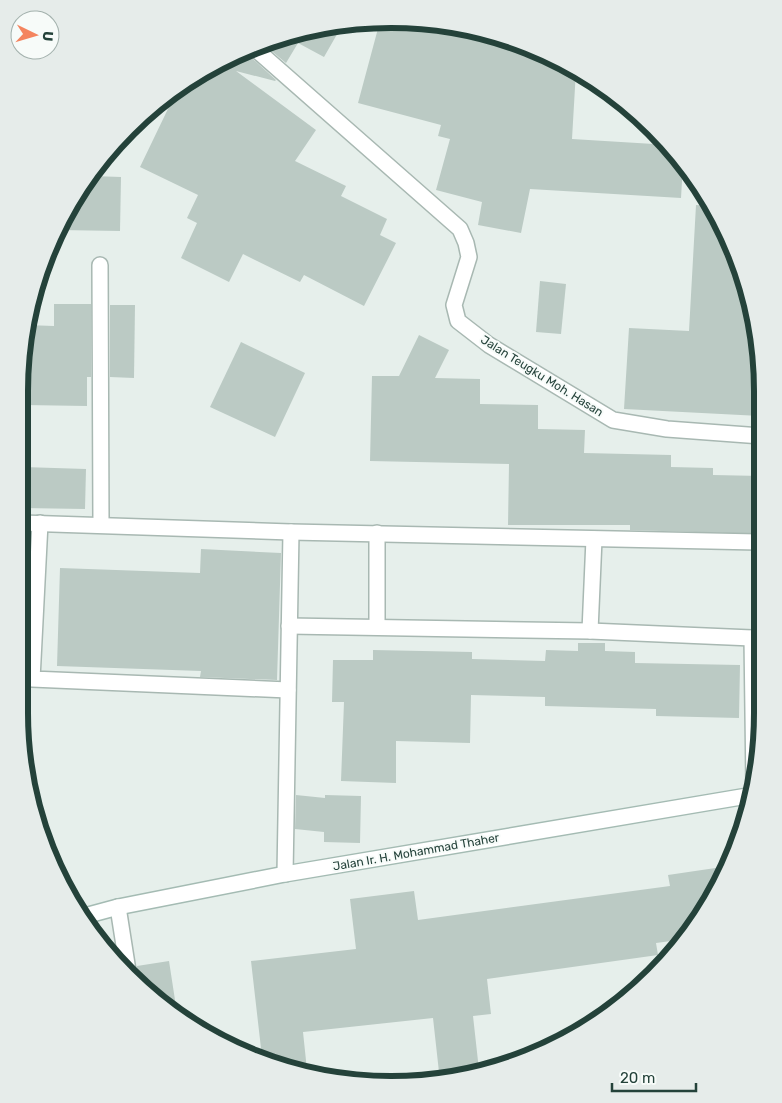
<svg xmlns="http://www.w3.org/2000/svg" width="782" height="1103" font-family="Rubik,sans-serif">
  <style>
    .building { fill: #bbcac4 }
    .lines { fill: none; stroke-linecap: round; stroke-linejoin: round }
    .service-casing { stroke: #a8b8b2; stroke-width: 18 }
    .minor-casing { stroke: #a8b8b2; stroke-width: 18 }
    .secondary-casing { stroke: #a4bbb3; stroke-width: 18 }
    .service { stroke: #fff; stroke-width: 15 }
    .minor { stroke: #fff; stroke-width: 15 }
    .secondary { stroke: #fff; stroke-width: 15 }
    .labels { text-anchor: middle; stroke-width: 4; stroke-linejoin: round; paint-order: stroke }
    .street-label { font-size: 12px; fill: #24423a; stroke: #f7fbf9 }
    .rim { fill: none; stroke: #24423a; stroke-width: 6 }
  </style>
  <rect width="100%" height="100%" fill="#e6efeb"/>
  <!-- building -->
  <g class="building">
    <path d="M 416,20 L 488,32 L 556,57 L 576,70 L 572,139 L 670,145 L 683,164 L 681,198 L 530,189 L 521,233 L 478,225 L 482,202 L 436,190 L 450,139 L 438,136 L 441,125 L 358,103 L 380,21 Z"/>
    <path d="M 344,22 L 324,57 L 298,43 L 286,63 L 262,43 L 272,38 Z"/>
    <path d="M 244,51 L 276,80 L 275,81 L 236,71 L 316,130 L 295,161 L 346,186 L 341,196 L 387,219 L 380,235 L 396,243 L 364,306 L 304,275 L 300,282 L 243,254 L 229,282 L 181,258 L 197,223 L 187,218 L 198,195 L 140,167 L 178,88 L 205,68 Z"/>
    <path d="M 92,176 L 121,177 L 120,231 L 59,230 L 69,205 Z"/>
    <path d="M 696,205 L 711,206 L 725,227 L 760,342 L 760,416 L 624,409 L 629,328 L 689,331 Z"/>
    <path d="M 540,281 L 566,284 L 561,334 L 536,332 Z"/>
    <path d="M 54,304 L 91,304 L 91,377 L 87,377 L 87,406 L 24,405 L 26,325 L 54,326 Z"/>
    <path d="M 110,305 L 135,305 L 134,378 L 110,377 Z"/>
    <path d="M 419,335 L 449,350 L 435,378 L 480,379 L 480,404 L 538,405 L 538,429 L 585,430 L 584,453 L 671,455 L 671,467 L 713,468 L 713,475 L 761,476 L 761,534 L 630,530 L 630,525 L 508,525 L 509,464 L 370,461 L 372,376 L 399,376 Z"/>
    <path d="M 241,342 L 305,373 L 275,437 L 210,407 Z"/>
    <path d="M 23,467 L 86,469 L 85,509 L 22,508 Z"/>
    <path d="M 201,549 L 281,553 L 277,680 L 200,677 L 201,671 L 57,666 L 60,568 L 200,573 Z"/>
    <path d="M 578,643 L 605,643 L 605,651 L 635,652 L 635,663 L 740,665 L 739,718 L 656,716 L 656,709 L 545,706 L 545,697 L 471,695 L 470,743 L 396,741 L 396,783 L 341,781 L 344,702 L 332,702 L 333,660 L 373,660 L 373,650 L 472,652 L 472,659 L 545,661 L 546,650 L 578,651 Z"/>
    <path d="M 296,795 L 325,798 L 325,795 L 361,796 L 360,843 L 324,842 L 324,832 L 295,829 Z"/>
    <path d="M 729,866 L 725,877 L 686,939 L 656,943 L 658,955 L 487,979 L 491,1014 L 473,1016 L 479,1070 L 440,1081 L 433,1018 L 303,1032 L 307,1070 L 262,1057 L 251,961 L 356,949 L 350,899 L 414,891 L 418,920 L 670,886 L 668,875 Z"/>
    <path d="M 169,961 L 177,1013 L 146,992 L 134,978 L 137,974 L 137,966 Z"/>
  </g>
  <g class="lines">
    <defs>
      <g id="service">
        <path d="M 100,265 L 101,525"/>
        <path d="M 22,523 L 291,532 L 758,542 L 761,544"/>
        <path d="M 40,523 L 32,679 L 288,690"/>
        <path d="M 289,626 L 590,631 L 752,638 L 762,636"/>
        <path d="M 377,627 L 377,533"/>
        <path d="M 590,631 L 594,539"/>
        <path d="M 752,638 L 754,787"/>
        <path d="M 285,874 L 291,532"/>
      </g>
      <g id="minor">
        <path d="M 253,47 L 460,229 L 466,243 L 469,257 L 454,305 L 458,321 L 489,345 L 613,420 L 667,429 L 761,436"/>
        <path d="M 118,907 L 128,971"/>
      </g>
      <path id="secondary" d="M 81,917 L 118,907 L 285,874 L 753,795"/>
    </defs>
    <!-- service casing -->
    <use href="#service" class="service-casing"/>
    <!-- minor casing -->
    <use href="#minor" class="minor-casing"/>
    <!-- secondary casing -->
    <use href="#secondary" class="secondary-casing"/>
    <!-- service -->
    <use href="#service" class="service"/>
    <!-- minor -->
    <use href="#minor" class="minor"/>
    <!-- secondary -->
    <use href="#secondary" class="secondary"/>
  </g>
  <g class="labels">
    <!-- street labels -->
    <g class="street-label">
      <text transform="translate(542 376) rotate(32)" y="4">Jalan Teugku Moh. Hasan</text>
      <text transform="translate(416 852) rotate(-10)" y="4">Jalan Ir. H. Mohammad Thaher</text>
    </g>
  </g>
  <!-- crop -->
  <path d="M0 0H782V1103H0ZM391 28H391A363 363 0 0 1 754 391V713A363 363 0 0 1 391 1076H391A363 363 0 0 1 28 713V391A363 363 0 0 1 391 28Z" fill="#e6ecea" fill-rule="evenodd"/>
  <path class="rim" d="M391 28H391A363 363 0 0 1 754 391V713A363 363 0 0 1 391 1076H391A363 363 0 0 1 28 713V391A363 363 0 0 1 391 28Z"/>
  <!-- north arrow -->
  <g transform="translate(35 35) rotate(95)"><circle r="24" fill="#f7fbf9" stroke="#a3b1ad"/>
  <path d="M0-4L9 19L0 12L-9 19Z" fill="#f4845f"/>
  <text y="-8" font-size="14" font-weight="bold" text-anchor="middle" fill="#24423a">U</text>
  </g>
  <!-- scale -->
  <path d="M612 1083v8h84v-8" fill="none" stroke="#24423a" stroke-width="2.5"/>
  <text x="620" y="1083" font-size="15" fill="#24423a" stroke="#f7fbf9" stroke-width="4" paint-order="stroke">20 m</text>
</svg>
